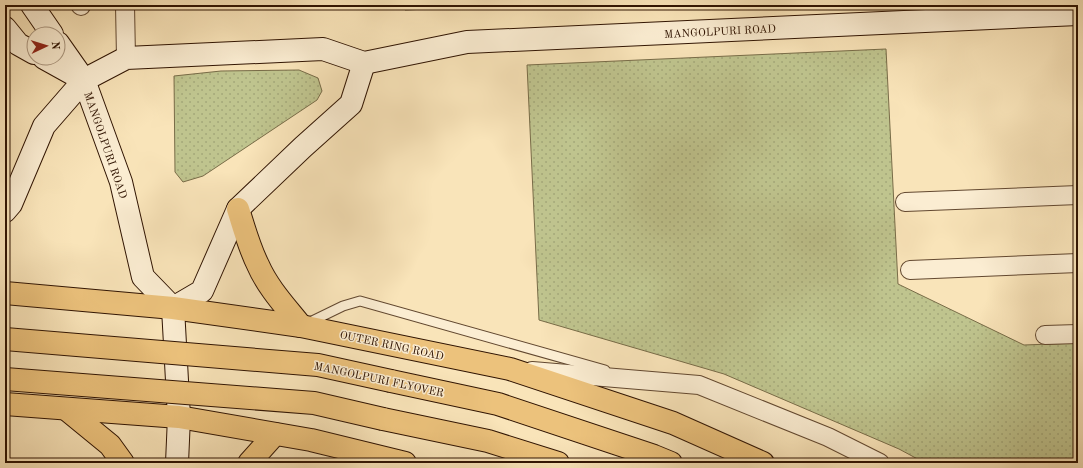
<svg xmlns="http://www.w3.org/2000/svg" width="1083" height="468" font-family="'Old Standard TT',serif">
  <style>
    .park { fill: url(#park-dots); stroke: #786c48 }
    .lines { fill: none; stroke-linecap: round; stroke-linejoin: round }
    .lane-casing { stroke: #624830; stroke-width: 11 }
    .street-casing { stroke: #624830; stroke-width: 20 }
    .secondary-casing { stroke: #301402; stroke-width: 24 }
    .primary-casing { stroke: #301402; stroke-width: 24 }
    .highway-casing { stroke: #301402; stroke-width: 24 }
    .lane { stroke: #fbedd2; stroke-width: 9 }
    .street { stroke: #fbedd2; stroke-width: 18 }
    .secondary { stroke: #fbedd2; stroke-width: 22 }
    .primary { stroke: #ecc27c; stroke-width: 22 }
    .highway { stroke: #ecc27c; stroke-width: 22 }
    .highway-bridge-casing { stroke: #301402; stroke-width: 24; stroke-linecap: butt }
    .highway-bridge { stroke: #ecc27c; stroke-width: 22 }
    .labels { text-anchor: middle; stroke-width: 3; stroke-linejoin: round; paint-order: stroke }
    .street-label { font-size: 11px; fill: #301402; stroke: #fbedd2 }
  </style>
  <defs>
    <pattern id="park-dots" width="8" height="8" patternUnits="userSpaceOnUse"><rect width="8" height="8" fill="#bfc48e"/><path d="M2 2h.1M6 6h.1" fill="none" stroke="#a4a879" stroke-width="1.8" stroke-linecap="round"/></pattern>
  </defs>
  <rect width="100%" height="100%" fill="#f9e4b9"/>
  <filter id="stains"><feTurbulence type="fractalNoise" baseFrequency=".005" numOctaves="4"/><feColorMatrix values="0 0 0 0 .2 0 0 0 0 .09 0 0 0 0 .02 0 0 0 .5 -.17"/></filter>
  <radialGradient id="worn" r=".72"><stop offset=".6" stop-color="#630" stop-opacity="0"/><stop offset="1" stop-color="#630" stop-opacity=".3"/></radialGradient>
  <!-- park -->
  <g class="park">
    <path d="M 405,5 L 518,5 L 405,10 Z"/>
    <path d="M 886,49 L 898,284 L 1024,345 L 1078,343 L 1078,463 L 925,463 L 899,449 L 724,374 L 539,320 L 527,65 Z"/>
    <path d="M 299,70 L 318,78 L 322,91 L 317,100 L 203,176 L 183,182 L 175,172 L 174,76 L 221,71 Z"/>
  </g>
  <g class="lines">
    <defs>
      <path id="lane" d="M 306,324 L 343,306 L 360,301 L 605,370"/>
      <g id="street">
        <path d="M 80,5 L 81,6"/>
        <path d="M 125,5 L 126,58"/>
        <path d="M 905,202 L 1078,195"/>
        <path d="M 910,270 L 1078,263"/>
        <path d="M 1045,335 L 1078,334"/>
        <path d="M 532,371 L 699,385 L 828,437 L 880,463"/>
      </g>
      <g id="secondary">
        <path d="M 32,5 L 52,34"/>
        <path d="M 5,28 L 18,44 L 34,53"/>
        <path d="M 58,43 L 84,80 L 121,182 L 143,277 L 173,308"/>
        <path d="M 44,58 L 80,78"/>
        <path d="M 5,211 L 11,204 L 44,126 L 84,80 L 126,58 L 323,49 L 364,63 L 467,42 L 666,33 L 1078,14"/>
        <path d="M 173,308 L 202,291 L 238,209 L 303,147 L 351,104 L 364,63"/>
        <path d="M 173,308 L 179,417 L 177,463"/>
      </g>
      <g id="primary">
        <path d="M 238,209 C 244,228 249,247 258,265 C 268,288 286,307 301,326"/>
        <path d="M 5,293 L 173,308 L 301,326 L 510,369 L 673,423 L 763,463"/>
        <path d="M 5,404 L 179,417 L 311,440 L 405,463"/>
        <path d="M 66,409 L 110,445 L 123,463"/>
        <path d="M 249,463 L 275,434"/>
      </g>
      <g id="highway">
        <path d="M 391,381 L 498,404 L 654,456 L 671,463"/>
        <path d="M 383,419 L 488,441 L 558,463"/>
      </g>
    </defs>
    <!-- lane casing -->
    <use href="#lane" class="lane-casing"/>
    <!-- street casing -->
    <use href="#street" class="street-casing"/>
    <!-- secondary casing -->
    <use href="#secondary" class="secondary-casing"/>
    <!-- primary casing -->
    <use href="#primary" class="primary-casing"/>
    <!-- highway casing -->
    <use href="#highway" class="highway-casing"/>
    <!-- lane -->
    <use href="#lane" class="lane"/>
    <!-- street -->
    <use href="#street" class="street"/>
    <!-- secondary -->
    <use href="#secondary" class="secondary"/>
    <!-- primary -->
    <use href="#primary" class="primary"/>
    <!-- highway -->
    <use href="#highway" class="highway"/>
    <defs>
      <g id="highway-bridge">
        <path d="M 5,339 L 318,365 L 391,381"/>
        <path d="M 5,379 L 314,403 L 383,419"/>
      </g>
    </defs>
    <!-- highway-bridge casing -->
    <use href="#highway-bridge" class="highway-bridge-casing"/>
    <!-- highway-bridge -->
    <use href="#highway-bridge" class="highway-bridge"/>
  </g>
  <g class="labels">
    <!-- street labels -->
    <g class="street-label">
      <text transform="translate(720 31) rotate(-3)" y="4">MANGOLPURI ROAD</text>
      <text transform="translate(106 145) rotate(71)" y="4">MANGOLPURI ROAD</text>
      <text transform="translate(392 345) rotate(12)" y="4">OUTER RING ROAD</text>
      <text transform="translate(379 379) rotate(12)" y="4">MANGOLPURI FLYOVER</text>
    </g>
  </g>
  <!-- margin -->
  <rect width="1083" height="468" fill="none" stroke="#f9e4b9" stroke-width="20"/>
  <rect x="6" y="6" width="1071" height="456" fill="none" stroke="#301402" stroke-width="2"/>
  <rect x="10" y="10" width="1063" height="448" fill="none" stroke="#301402"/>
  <!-- north arrow -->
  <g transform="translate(46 46) rotate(86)"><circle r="19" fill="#fbedd2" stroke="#aa967f"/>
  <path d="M0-3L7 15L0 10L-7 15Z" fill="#8f2418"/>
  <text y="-6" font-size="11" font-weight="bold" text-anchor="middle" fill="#301402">N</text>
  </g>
  <rect width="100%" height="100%" filter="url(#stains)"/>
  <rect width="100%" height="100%" fill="url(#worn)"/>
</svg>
